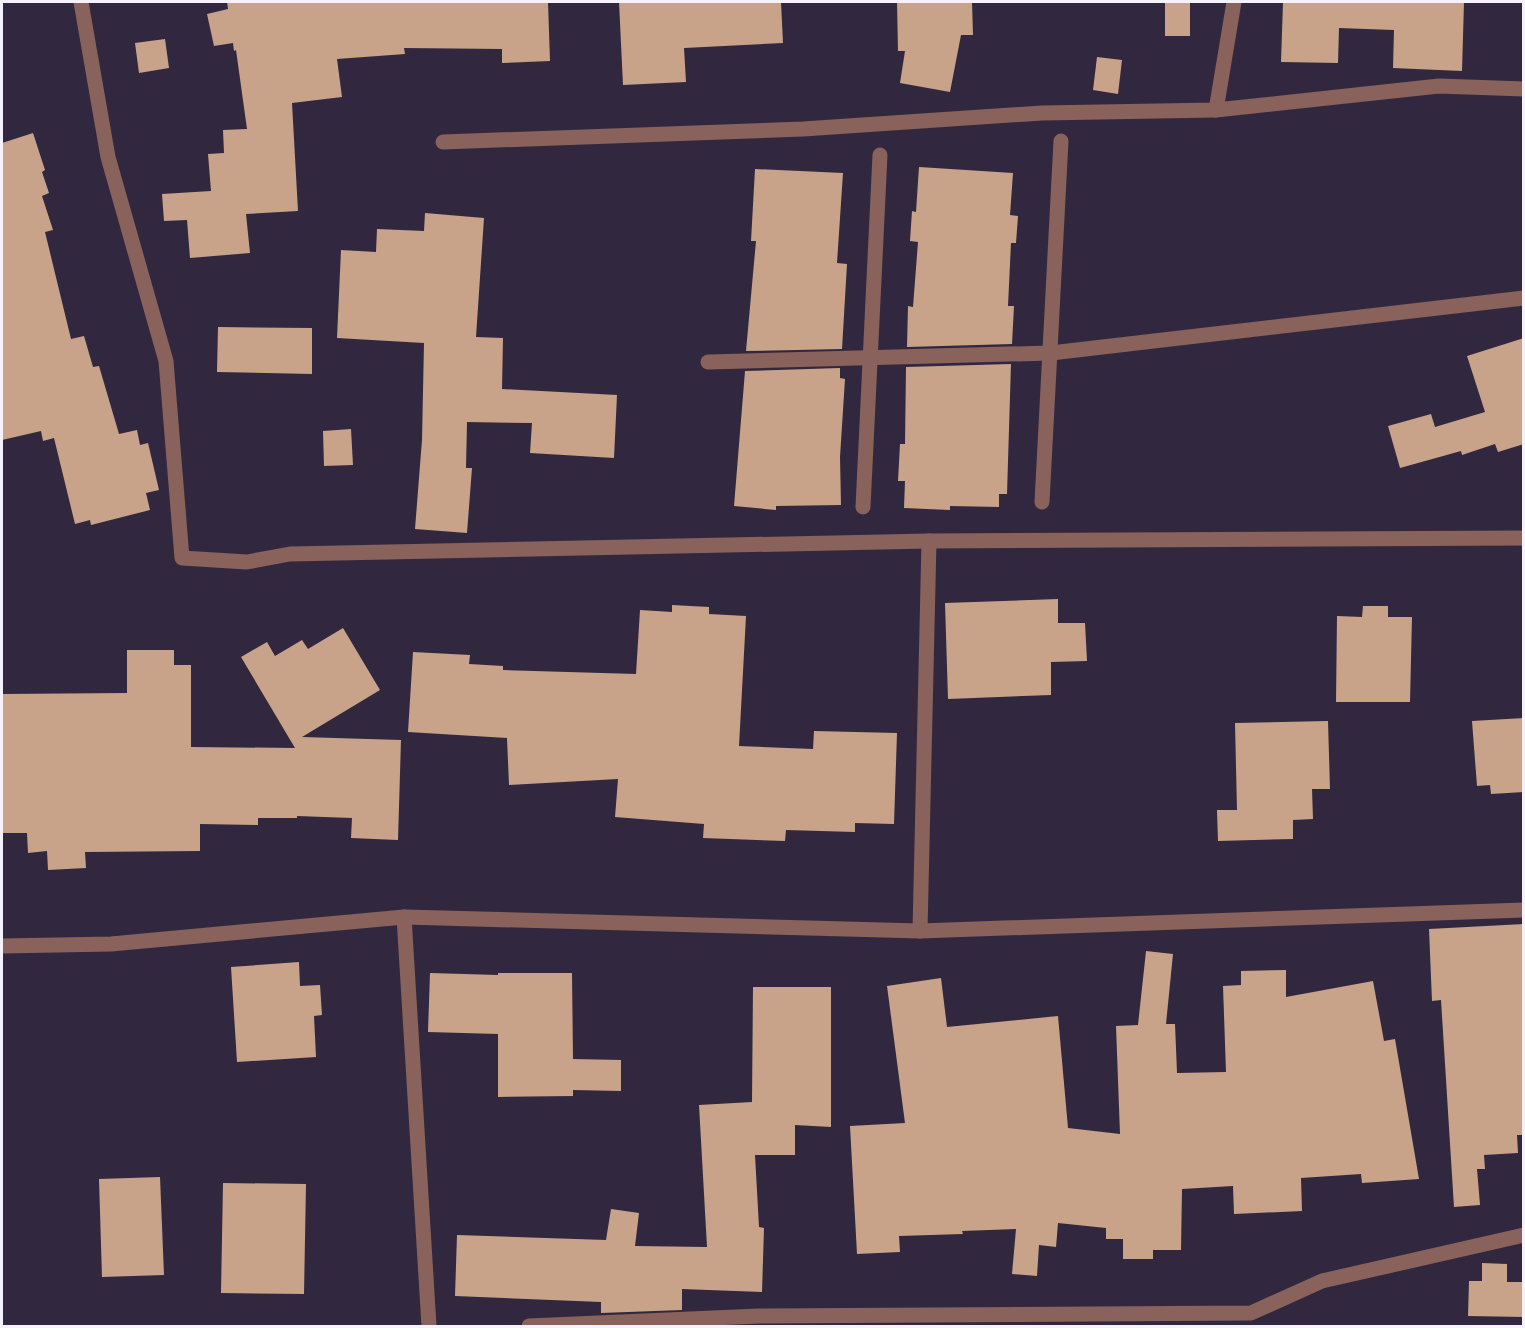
<svg xmlns="http://www.w3.org/2000/svg" width="1525" height="1328" font-family="'Golos Text',sans-serif">
  <style>
    .building { fill: #c8a389 }
    .lines { fill: none; stroke-linecap: round; stroke-linejoin: round }
    .minor { stroke: #89625b; stroke-width: 15 }
  </style>
  <rect width="100%" height="100%" fill="#31283f"/>
  <!-- building -->
  <g class="building">
    <path d="M 227,2 L 548,2 L 550,61 L 502,63 L 502,49 L 404,48 L 405,54 L 337,59 L 342,97 L 292,103 L 298,211 L 246,214 L 250,253 L 190,258 L 187,220 L 164,221 L 162,194 L 211,191 L 208,154 L 224,153 L 223,130 L 247,129 L 236,50 L 234,51 L 233,43 L 214,46 L 207,14 L 228,9 Z"/>
    <path d="M 619,2 L 781,2 L 783,43 L 684,48 L 686,82 L 623,85 Z"/>
    <path d="M 897,2 L 972,2 L 973,35 L 961,35 L 950,92 L 900,83 L 905,51 L 898,51 Z"/>
    <rect x="1165" y="2" width="25" height="34"/>
    <path d="M 1283,2 L 1464,2 L 1462,71 L 1393,68 L 1394,30 L 1339,28 L 1338,63 L 1281,62 Z"/>
    <path d="M 165,39 L 169,68 L 139,73 L 135,43 Z"/>
    <path d="M 1097,57 L 1122,60 L 1118,94 L 1093,90 Z"/>
    <path d="M 33,133 L 45,170 L 42,172 L 49,193 L 42,196 L 53,230 L 45,232 L 71,339 L 84,336 L 93,367 L 99,366 L 119,434 L 137,430 L 140,445 L 148,443 L 159,490 L 146,493 L 150,510 L 91,525 L 90,520 L 75,524 L 54,438 L 43,441 L 41,431 L 2,440 L 2,143 Z"/>
    <path d="M 919,167 L 1013,173 L 1010,215 L 1018,216 L 1016,243 L 1011,243 L 1008,306 L 1014,306 L 1012,344 L 907,347 L 908,306 L 913,307 L 918,242 L 910,241 L 912,211 L 916,212 Z"/>
    <path d="M 755,169 L 843,173 L 837,263 L 847,264 L 842,349 L 746,351 L 756,241 L 751,241 Z"/>
    <path d="M 425,213 L 484,218 L 476,337 L 503,338 L 502,389 L 617,395 L 614,458 L 530,453 L 532,423 L 467,422 L 466,468 L 472,468 L 467,533 L 415,529 L 422,440 L 424,343 L 337,338 L 341,250 L 376,252 L 377,229 L 424,231 Z"/>
    <path d="M 218,327 L 312,328 L 312,374 L 217,372 Z"/>
    <path d="M 1524,338 L 1524,444 L 1498,452 L 1495,444 L 1462,455 L 1461,451 L 1400,468 L 1388,426 L 1431,414 L 1435,427 L 1485,412 L 1467,356 Z"/>
    <path d="M 1011,364 L 1007,494 L 999,494 L 999,507 L 950,506 L 950,510 L 904,508 L 905,481 L 898,481 L 900,444 L 905,444 L 906,367 Z"/>
    <path d="M 840,368 L 840,378 L 845,379 L 840,457 L 841,505 L 776,506 L 776,510 L 734,506 L 745,371 Z"/>
    <path d="M 351,429 L 353,465 L 324,466 L 323,431 Z"/>
    <path d="M 1058,599 L 1058,623 L 1085,623 L 1087,661 L 1051,662 L 1051,695 L 948,699 L 945,603 Z"/>
    <path d="M 672,605 L 709,607 L 709,614 L 746,616 L 739,746 L 813,749 L 814,731 L 897,733 L 894,824 L 855,823 L 855,832 L 786,830 L 785,841 L 703,838 L 704,824 L 615,817 L 618,779 L 509,785 L 507,738 L 408,732 L 413,652 L 470,655 L 469,664 L 503,666 L 503,670 L 636,674 L 640,610 L 672,612 Z"/>
    <path d="M 1363,606 L 1388,606 L 1388,617 L 1412,617 L 1410,702 L 1336,702 L 1337,616 L 1362,617 Z"/>
    <path d="M 343,628 L 380,690 L 302,737 L 401,740 L 398,840 L 351,838 L 352,818 L 297,816 L 297,818 L 258,818 L 258,825 L 200,824 L 200,851 L 85,852 L 86,868 L 48,870 L 47,851 L 28,853 L 27,833 L 2,833 L 2,694 L 127,693 L 127,650 L 174,650 L 174,665 L 191,665 L 191,747 L 295,748 L 241,657 L 267,642 L 275,656 L 302,640 L 308,649 Z"/>
    <path d="M 1524,718 L 1524,792 L 1491,794 L 1490,785 L 1477,786 L 1472,721 Z"/>
    <path d="M 1328,721 L 1330,789 L 1312,789 L 1313,819 L 1293,820 L 1293,839 L 1218,841 L 1217,810 L 1237,810 L 1235,723 Z"/>
    <path d="M 1524,924 L 1524,1135 L 1517,1135 L 1518,1153 L 1484,1155 L 1485,1169 L 1477,1169 L 1480,1205 L 1454,1207 L 1441,1000 L 1432,1001 L 1429,929 Z"/>
    <path d="M 1146,951 L 1173,954 L 1166,1024 L 1175,1024 L 1177,1073 L 1226,1072 L 1223,986 L 1241,985 L 1241,971 L 1286,970 L 1286,997 L 1373,981 L 1384,1041 L 1395,1039 L 1419,1179 L 1362,1183 L 1361,1174 L 1301,1178 L 1302,1211 L 1234,1214 L 1233,1186 L 1182,1189 L 1181,1250 L 1153,1250 L 1153,1259 L 1123,1259 L 1123,1239 L 1106,1239 L 1106,1228 L 1058,1223 L 1056,1247 L 1039,1245 L 1037,1276 L 1012,1274 L 1016,1229 L 962,1231 L 963,1234 L 899,1236 L 900,1252 L 857,1254 L 850,1126 L 905,1123 L 887,986 L 941,978 L 947,1027 L 1058,1016 L 1068,1128 L 1120,1134 L 1116,1026 L 1138,1025 Z"/>
    <path d="M 299,962 L 300,986 L 320,985 L 322,1015 L 314,1016 L 316,1057 L 237,1062 L 231,967 Z"/>
    <path d="M 430,973 L 498,975 L 498,973 L 572,973 L 573,1059 L 621,1060 L 621,1091 L 573,1090 L 573,1096 L 498,1097 L 498,1034 L 428,1032 Z"/>
    <path d="M 753,987 L 831,987 L 831,1127 L 795,1125 L 795,1155 L 755,1155 L 759,1227 L 764,1228 L 762,1292 L 682,1289 L 682,1310 L 601,1313 L 601,1302 L 455,1296 L 457,1235 L 606,1240 L 611,1209 L 639,1213 L 635,1246 L 707,1247 L 699,1105 L 752,1102 Z"/>
    <path d="M 160,1177 L 164,1275 L 102,1277 L 99,1179 Z"/>
    <path d="M 223,1183 L 306,1184 L 304,1294 L 221,1293 Z"/>
    <path d="M 1482,1263 L 1507,1264 L 1507,1282 L 1524,1282 L 1524,1317 L 1468,1316 L 1469,1281 L 1482,1281 Z"/>
  </g>
  <g class="lines">
    <!-- minor -->
    <g class="minor">
      <path d="M 81,2 L 108,157 L 166,361 L 182,558 L 247,562 L 290,554 L 929,541 L 1524,538"/>
      <path d="M 1216,110 L 1234,2"/>
      <path d="M 443,142 L 803,129 L 1042,113 L 1216,110 L 1439,86 L 1524,89"/>
      <path d="M 708,362 L 1051,353 L 1524,298"/>
      <path d="M 1042,502 L 1061,141"/>
      <path d="M 863,507 L 880,155"/>
      <path d="M 404,917 L 429,1326"/>
      <path d="M 920,931 L 929,541"/>
      <path d="M 2,946 L 111,944 L 404,917 L 920,931 L 1524,910"/>
      <path d="M 529,1326 L 759,1316 L 1251,1313 L 1322,1281 L 1524,1235"/>
    </g>
  </g>
  <!-- border -->
  <rect width="1525" height="1328" fill="none" stroke="#f5f1fd" stroke-width="6"/>
</svg>
